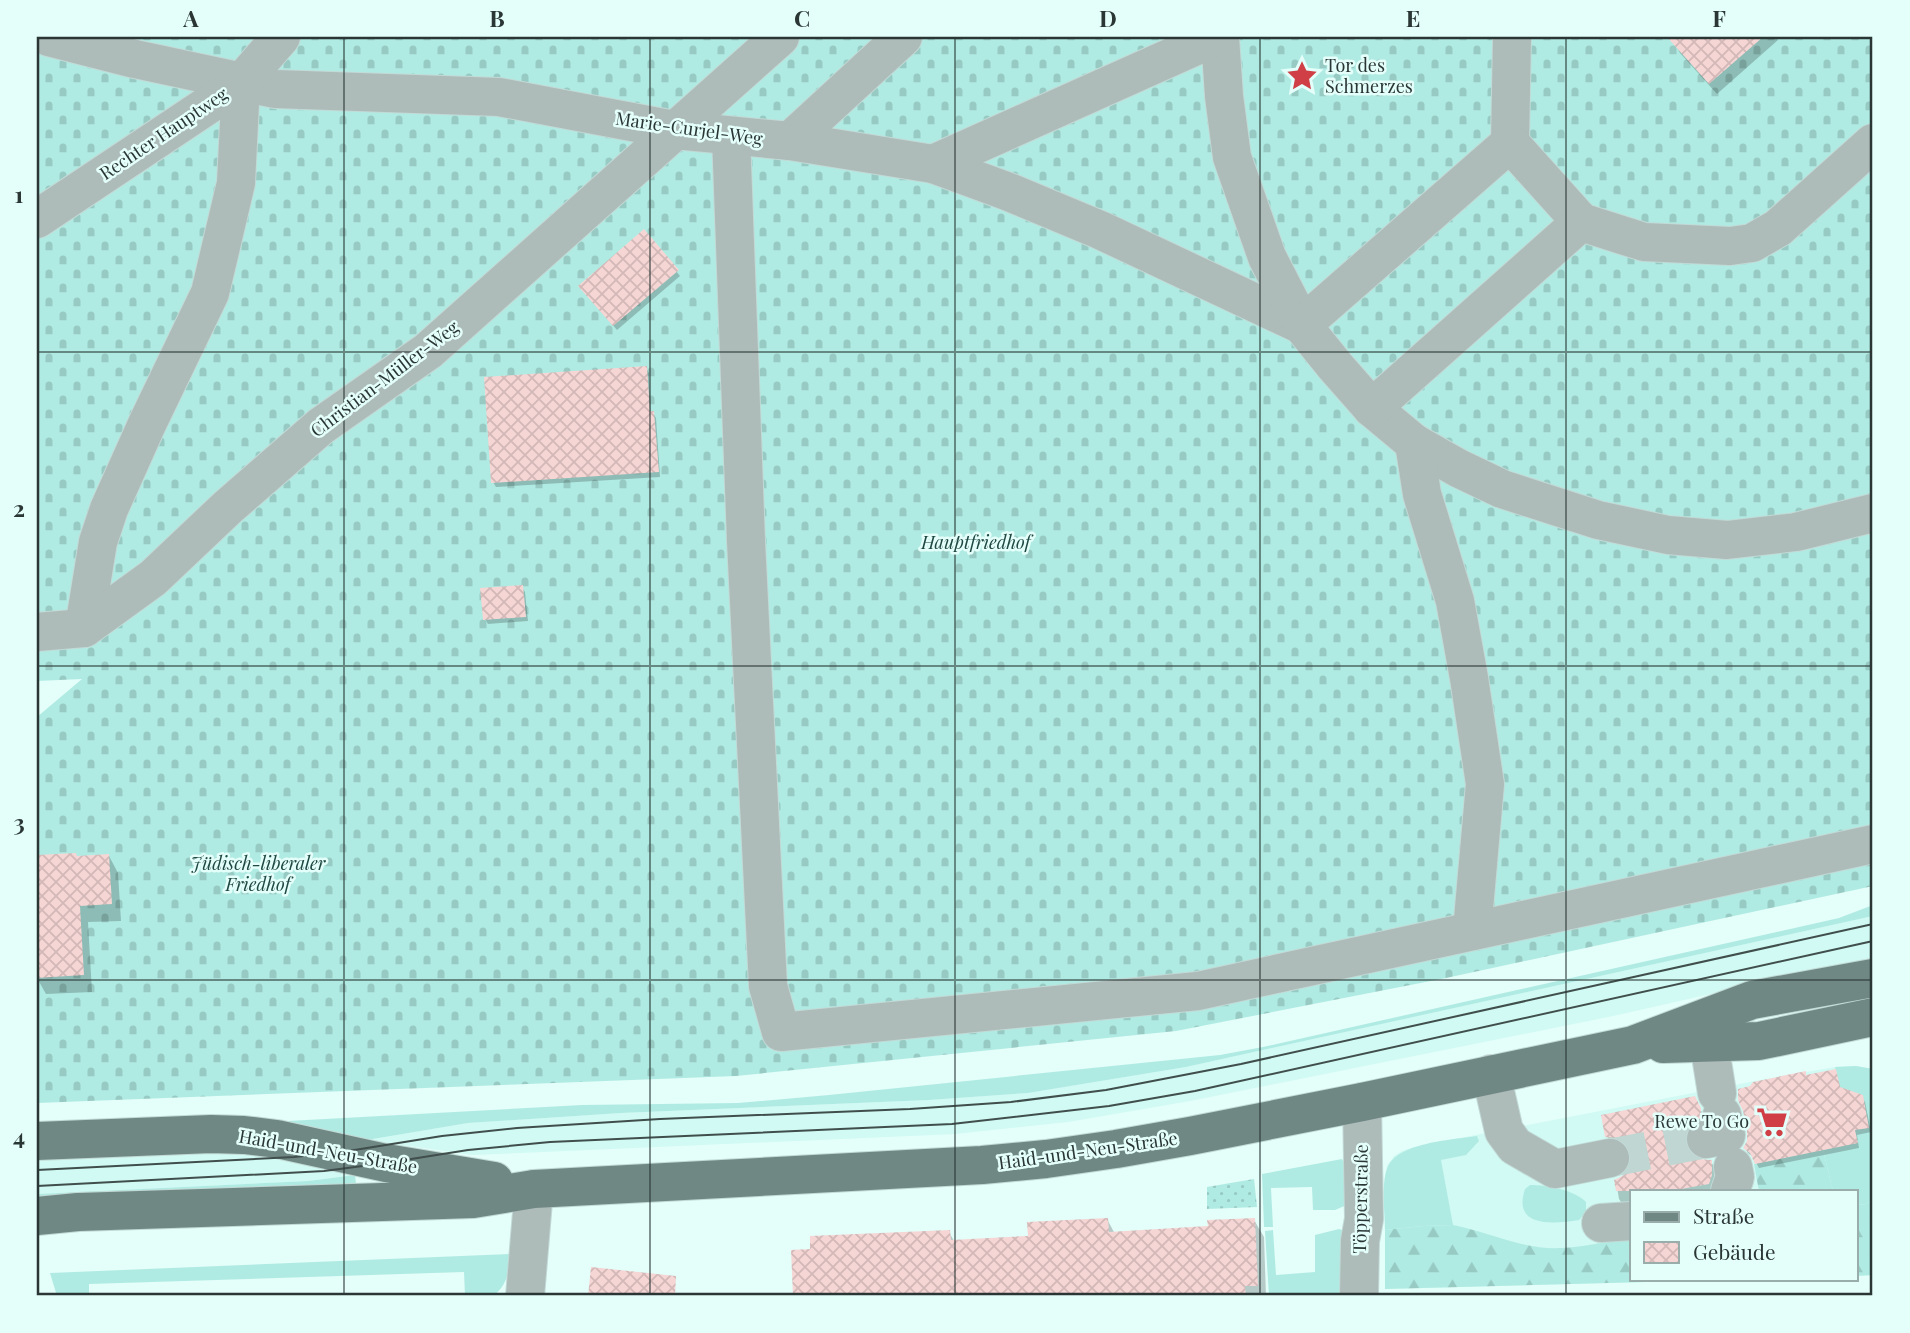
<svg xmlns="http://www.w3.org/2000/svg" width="1910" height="1333" font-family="'Playfair Display',serif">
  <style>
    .built { fill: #d0faf3 }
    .grass { fill: #b0ebe3 }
    .forest { fill: url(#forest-firs) }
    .cemetery { fill: url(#cemetery-stones) }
    .garden { fill: url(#garden-dots) }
    .shadow { fill: #0003 }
    .building { fill: url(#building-cross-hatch) }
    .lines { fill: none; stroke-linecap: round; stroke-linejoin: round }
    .minor-tunnel { stroke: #bfd6d2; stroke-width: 38; stroke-dasharray: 38 19; stroke-linecap: butt }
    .minor-casing { stroke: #c2dad6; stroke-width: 40 }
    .major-casing { stroke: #c2dad6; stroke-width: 40 }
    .minor { stroke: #adbbb9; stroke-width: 38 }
    .major { stroke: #6f8884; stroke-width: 38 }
    .tram { stroke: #404e4c; stroke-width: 2 }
    .grid { fill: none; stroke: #293634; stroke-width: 2; stroke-opacity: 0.55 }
    .labels { text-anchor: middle; stroke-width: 5; stroke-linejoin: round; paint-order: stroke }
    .poi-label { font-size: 18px; fill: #293634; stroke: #e4fefa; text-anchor: start }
    .street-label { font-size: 18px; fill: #293634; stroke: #e4fefa }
    .park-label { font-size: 18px; font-style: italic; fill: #204843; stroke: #e4fefa }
    .neatline { fill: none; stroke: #293634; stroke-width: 2.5 }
    .grid-label { font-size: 23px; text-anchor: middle; font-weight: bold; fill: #293634 }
  </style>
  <defs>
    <pattern id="forest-firs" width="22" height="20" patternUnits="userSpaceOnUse" patternTransform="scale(1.75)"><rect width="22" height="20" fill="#b0ebe3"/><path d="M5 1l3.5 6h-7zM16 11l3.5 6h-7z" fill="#97cac3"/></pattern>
    <pattern id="cemetery-stones" width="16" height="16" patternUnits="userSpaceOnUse" patternTransform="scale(1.75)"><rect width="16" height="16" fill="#b0ebe3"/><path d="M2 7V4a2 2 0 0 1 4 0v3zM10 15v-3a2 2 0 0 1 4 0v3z" fill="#97cac3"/></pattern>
    <pattern id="garden-dots" width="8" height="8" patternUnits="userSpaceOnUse" patternTransform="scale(1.75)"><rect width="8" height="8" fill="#b0ebe3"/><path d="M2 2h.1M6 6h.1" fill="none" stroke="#97cac3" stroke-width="1.8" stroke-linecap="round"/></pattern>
    <pattern id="building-cross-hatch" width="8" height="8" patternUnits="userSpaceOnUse" patternTransform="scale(1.75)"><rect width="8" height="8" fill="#f5d6d4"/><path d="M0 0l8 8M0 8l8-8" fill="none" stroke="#d2b8b7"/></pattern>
  </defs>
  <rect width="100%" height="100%" fill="#e4fefa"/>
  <!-- built -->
  <g class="built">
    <path d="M 1873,916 L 1873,964 L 1768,981 L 1613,1016 L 1190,1101 L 1068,1122 L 955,1134 L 473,1155 L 367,1140 L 468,1123 L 621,1113 L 929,1100 L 1028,1093 L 1186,1067 Z"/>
    <path d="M 1856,1066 L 1873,1069 L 1873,1275 L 1856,1276 L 1856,1191 L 1632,1191 L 1632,1279 L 1757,1279 L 1385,1289 L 1385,1176 L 1387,1166 L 1394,1156 L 1402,1151 L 1414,1147 L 1755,1081 L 1835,1067 Z"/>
    <path d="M 201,1151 L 254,1152 L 355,1175 L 308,1181 L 37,1194 L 37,1157 Z"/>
  </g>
  <!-- grass -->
  <g class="grass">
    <path d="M 1873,905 L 1873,916 L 1186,1067 L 1028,1093 L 929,1100 L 621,1113 L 468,1123 L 367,1140 L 293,1125 L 288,1121 L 582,1105 L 738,1103 L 829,1095 L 1220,1055 L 1263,1047 L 1839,918 Z"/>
    <path d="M 1856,1066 L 1873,1069 L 1873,1199 L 1866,1204 L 1856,1205 L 1856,1191 L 1833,1191 L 1823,1150 L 1851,1144 L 1835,1067 Z"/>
    <path d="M 1477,1136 L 1479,1141 L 1466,1155 L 1441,1160 L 1453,1225 L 1423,1226 L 1385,1230 C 1385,1212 1381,1185 1387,1169 C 1396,1142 1453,1140 1477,1136 Z"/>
    <path d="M 1342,1159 L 1351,1177 L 1349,1204 L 1335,1210 L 1313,1210 L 1312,1187 L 1271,1188 L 1273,1227 L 1264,1227 L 1262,1174 Z"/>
    <path d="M 355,1175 L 357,1193 L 37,1204 L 37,1194 L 308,1181 Z"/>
    <path d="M 1530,1185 C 1547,1185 1574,1190 1586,1202 L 1586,1212 L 1579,1220 C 1553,1224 1512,1228 1525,1189 Z"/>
    <path d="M 1339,1229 L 1345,1231 L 1342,1296 L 1269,1296 L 1265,1231 L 1273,1230 L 1276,1275 L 1315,1272 L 1315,1235 Z"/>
    <path d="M 510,1254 C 510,1270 507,1286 493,1296 L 465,1296 L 464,1272 L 89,1284 L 89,1296 L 57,1296 L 50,1273 Z"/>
  </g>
  <!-- forest -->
  <g class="forest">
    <path d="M 1823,1150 L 1833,1191 L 1759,1191 L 1754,1164 Z"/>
    <path d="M 1873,1199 L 1873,1275 L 1856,1276 L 1856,1205 L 1866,1204 Z"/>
    <path d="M 1453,1225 C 1489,1232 1523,1250 1561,1248 C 1584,1247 1609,1241 1632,1237 L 1632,1279 L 1757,1279 L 1385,1289 L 1385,1230 L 1423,1226 Z"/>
  </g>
  <!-- cemetery -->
  <path class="cemetery" d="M 37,37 L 1873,37 L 1873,886 L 1446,978 L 1176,1031 L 736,1076 L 37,1103 L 37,717 L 82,679 L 37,681 Z"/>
  <!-- garden -->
  <path class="garden" d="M 1254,1179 L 1257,1207 L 1207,1209 L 1207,1187 Z"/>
  <!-- shadow -->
  <g class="shadow">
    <path d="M 1679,37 L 1776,37 L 1778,40 L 1717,94 L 1680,53 L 1674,42 Z"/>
    <path d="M 644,232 L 680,276 L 617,330 L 583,291 Z"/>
    <path d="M 646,368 L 649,373 L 651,413 L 653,413 L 656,418 L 660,477 L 496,487 L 493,482 Z"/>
    <path d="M 522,587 L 525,592 L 528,621 L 488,624 L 485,619 Z"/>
    <path d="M 75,855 L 77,857 L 109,856 L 118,873 L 121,921 L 88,922 L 92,992 L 46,994 L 37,978 L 37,857 Z"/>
    <path d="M 1835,1071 L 1841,1089 L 1862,1097 L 1865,1102 L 1871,1132 L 1857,1135 L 1859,1148 L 1759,1168 L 1753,1157 L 1748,1153 L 1745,1148 L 1806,1076 Z"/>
    <path d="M 1694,1098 L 1704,1116 L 1703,1124 L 1688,1138 L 1687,1152 L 1698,1161 L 1711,1162 L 1715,1168 L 1713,1191 L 1632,1191 L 1632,1204 L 1623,1205 L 1619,1199 L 1616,1181 L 1625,1176 L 1632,1166 L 1631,1150 L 1622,1143 L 1610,1142 L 1607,1136 Z"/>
    <path d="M 1107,1219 L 1115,1234 L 1210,1228 L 1254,1220 L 1264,1237 L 1266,1296 L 1033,1296 L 1029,1223 Z"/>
    <path d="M 949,1232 L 954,1241 L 983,1257 L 985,1296 L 795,1296 L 793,1252 Z"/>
  </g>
  <!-- building -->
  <g class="building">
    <path d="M 1667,37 L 1763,37 L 1709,84 Z"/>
    <path d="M 644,229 L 679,270 L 613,326 L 578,286 Z"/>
    <path d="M 647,366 L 650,411 L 654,411 L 659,472 L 491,483 L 484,377 Z"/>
    <path d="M 523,585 L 526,617 L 483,620 L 480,588 Z"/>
    <path d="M 76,853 L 77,856 L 109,854 L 112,904 L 80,906 L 84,975 L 37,978 L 37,855 Z"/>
    <path d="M 1836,1069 L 1840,1087 L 1863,1095 L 1869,1128 L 1855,1130 L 1858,1143 L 1755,1164 L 1750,1153 L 1743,1148 L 1747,1141 L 1747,1131 L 1743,1111 L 1738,1100 L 1738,1089 L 1750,1086 L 1753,1082 L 1806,1071 L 1806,1075 Z"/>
    <path d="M 1695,1096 L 1701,1108 L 1701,1118 L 1691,1123 L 1686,1131 L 1684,1143 L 1689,1153 L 1698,1159 L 1712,1160 L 1712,1175 L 1709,1184 L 1670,1191 L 1616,1191 L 1614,1180 L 1624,1175 L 1630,1166 L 1631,1153 L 1627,1144 L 1618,1138 L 1605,1137 L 1601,1115 Z"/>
    <path d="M 1108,1218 L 1109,1232 L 1208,1226 L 1207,1220 L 1255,1218 L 1258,1286 L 1245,1286 L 1246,1296 L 793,1296 L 791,1250 L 810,1249 L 810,1236 L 950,1230 L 951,1240 L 1028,1236 L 1027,1222 Z"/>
    <path d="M 591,1267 L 676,1276 L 675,1296 L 588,1296 Z"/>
  </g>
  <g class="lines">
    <!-- minor-tunnel -->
    <path class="minor-tunnel" d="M 1610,1158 L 1706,1139"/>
    <defs>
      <g id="minor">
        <path d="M 49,37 L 135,59 L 275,89 L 499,97 L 674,130 L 790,141 L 933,164 L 1009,192 L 1100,230 L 1302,325"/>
        <path d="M 1220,37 L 1224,96 L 1232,157 L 1267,257 L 1302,325 L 1335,366 L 1372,408 L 1414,443 L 1458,468 L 1502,489 L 1598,520 L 1668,535 L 1727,540 L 1796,532 L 1873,513"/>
        <path d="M 731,136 L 746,541 L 768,986 L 781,1032 L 1198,991 L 1873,844"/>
        <path d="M 790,141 L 903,37"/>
        <path d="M 1510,143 L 1512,37"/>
        <path d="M 933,164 L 1216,37"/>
        <path d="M 37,219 L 241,83 L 281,37"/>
        <path d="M 1302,325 L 1510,143 L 1581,222"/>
        <path d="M 1372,408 L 1581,222 L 1644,242 L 1730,246 L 1752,243 L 1778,228 L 1873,143"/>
        <path d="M 1414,443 L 1422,494 L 1455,601 L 1469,678 L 1485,784 L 1472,931"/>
        <path d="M 84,628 L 98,542 L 109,509 L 147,424 L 210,293 L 236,183 L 241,83"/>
        <path d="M 37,632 L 84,628 L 153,578 L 228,507 L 321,426 L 428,351 L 780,37"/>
        <path d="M 1709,1043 L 1717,1093"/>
        <path d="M 1491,1074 L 1504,1131 L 1515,1146 L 1555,1169 L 1610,1158"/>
        <path d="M 1706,1139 L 1726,1135 L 1722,1115"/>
        <path d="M 1730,1191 L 1735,1177 L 1733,1167"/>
        <path d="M 1601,1223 L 1632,1221"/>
        <path d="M 525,1296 L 534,1189"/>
        <path d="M 1359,1296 L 1360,1241 L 1364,1219 L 1362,1102"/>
      </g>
      <g id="major">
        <path d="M 1663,1044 L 1759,1041 L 1873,1017"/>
        <path d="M 37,1141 L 211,1134 L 244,1135 L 277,1139 L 386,1163 L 494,1181"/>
        <path d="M 37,1216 L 78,1212 L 473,1199 L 534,1189 L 982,1165 L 1046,1159 L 1116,1149 L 1190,1136 L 1362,1102 L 1633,1045 L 1752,1000 L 1873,978"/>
      </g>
    </defs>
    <!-- minor casing -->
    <use href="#minor" class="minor-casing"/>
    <!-- major casing -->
    <use href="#major" class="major-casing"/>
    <!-- minor -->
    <use href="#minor" class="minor"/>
    <!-- major -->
    <use href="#major" class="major"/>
    <!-- tram -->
    <g class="tram">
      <path d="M 37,1170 L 294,1157 L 342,1152 L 442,1136 L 517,1128 L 660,1119 L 910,1109 L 1011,1102 L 1106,1090 L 1241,1064 L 1873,924"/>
      <path d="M 37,1186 L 324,1171 L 386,1163 L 468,1150 L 550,1142 L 952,1124 L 1109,1106 L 1195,1091 L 1873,941"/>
    </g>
  </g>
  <!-- grid -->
  <path class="grid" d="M 344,37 L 344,1296M 650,37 L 650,1296M 955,37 L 955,1296M 1260,37 L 1260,1296M 1566,37 L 1566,1296M 37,352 L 1873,352M 37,666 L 1873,666M 37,980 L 1873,980"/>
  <!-- icons -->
  <defs>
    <symbol id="sight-bare" viewBox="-9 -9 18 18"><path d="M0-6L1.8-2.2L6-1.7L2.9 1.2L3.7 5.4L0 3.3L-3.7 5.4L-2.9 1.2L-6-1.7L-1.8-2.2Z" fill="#cf3f45" stroke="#e4fefa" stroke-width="2.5" paint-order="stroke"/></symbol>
    <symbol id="supermarket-bare" viewBox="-9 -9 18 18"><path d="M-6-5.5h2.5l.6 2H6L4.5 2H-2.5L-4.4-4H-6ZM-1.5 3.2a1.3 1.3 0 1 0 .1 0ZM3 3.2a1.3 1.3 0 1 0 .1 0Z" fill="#cf3f45" stroke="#e4fefa" stroke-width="2.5" paint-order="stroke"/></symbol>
  </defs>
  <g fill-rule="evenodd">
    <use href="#sight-bare" x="1280" y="54" width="44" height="44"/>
    <use href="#supermarket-bare" x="1750" y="1100" width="44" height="44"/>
  </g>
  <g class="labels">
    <!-- poi labels -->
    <g class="poi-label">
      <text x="1325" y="72">Tor des<tspan x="1325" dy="21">Schmerzes</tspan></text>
      <text x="1749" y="1128" text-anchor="end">Rewe To Go</text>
    </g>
    <!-- street labels -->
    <g class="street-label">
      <text transform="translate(689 129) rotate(8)" y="6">Marie-Curjel-Weg</text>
      <text transform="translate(164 134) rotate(-34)" y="6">Rechter Hauptweg</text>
      <text transform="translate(385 379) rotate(-37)" y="6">Christian-Müller-Weg</text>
      <text transform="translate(1088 1151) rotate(-8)" y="6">Haid-und-Neu-Straße</text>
      <text transform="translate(328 1152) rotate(10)" y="6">Haid-und-Neu-Straße</text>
      <text transform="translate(1361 1199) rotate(-89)" y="6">Töpperstraße</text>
    </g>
    <!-- park labels -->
    <g class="park-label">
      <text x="976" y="549">Hauptfriedhof</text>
      <text x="258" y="870">Jüdisch-liberaler<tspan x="258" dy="21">Friedhof</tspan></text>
    </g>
  </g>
  <!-- border -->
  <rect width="1910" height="1333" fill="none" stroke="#e4fefa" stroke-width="77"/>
  <!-- legend -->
  <rect x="1630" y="1190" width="228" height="91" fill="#e4fefa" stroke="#99aeab" stroke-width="2"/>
  <rect x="1644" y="1212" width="35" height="10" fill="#6f8884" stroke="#99aeab" stroke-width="2"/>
  <text x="1693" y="1224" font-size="21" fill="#293634">Straße</text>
  <rect x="1644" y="1242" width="35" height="21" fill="url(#building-cross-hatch)" stroke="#99aeab" stroke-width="2"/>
  <text x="1693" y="1260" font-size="21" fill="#293634">Gebäude</text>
  <rect x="38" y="38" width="1833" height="1256" class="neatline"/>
  <g class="grid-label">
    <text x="191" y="27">A</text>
    <text x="497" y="27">B</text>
    <text x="802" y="27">C</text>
    <text x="1108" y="27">D</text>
    <text x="1413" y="27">E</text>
    <text x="1719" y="27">F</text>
    <text x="19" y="203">1</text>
    <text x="19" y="517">2</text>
    <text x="19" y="831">3</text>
    <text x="19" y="1145">4</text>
  </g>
</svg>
